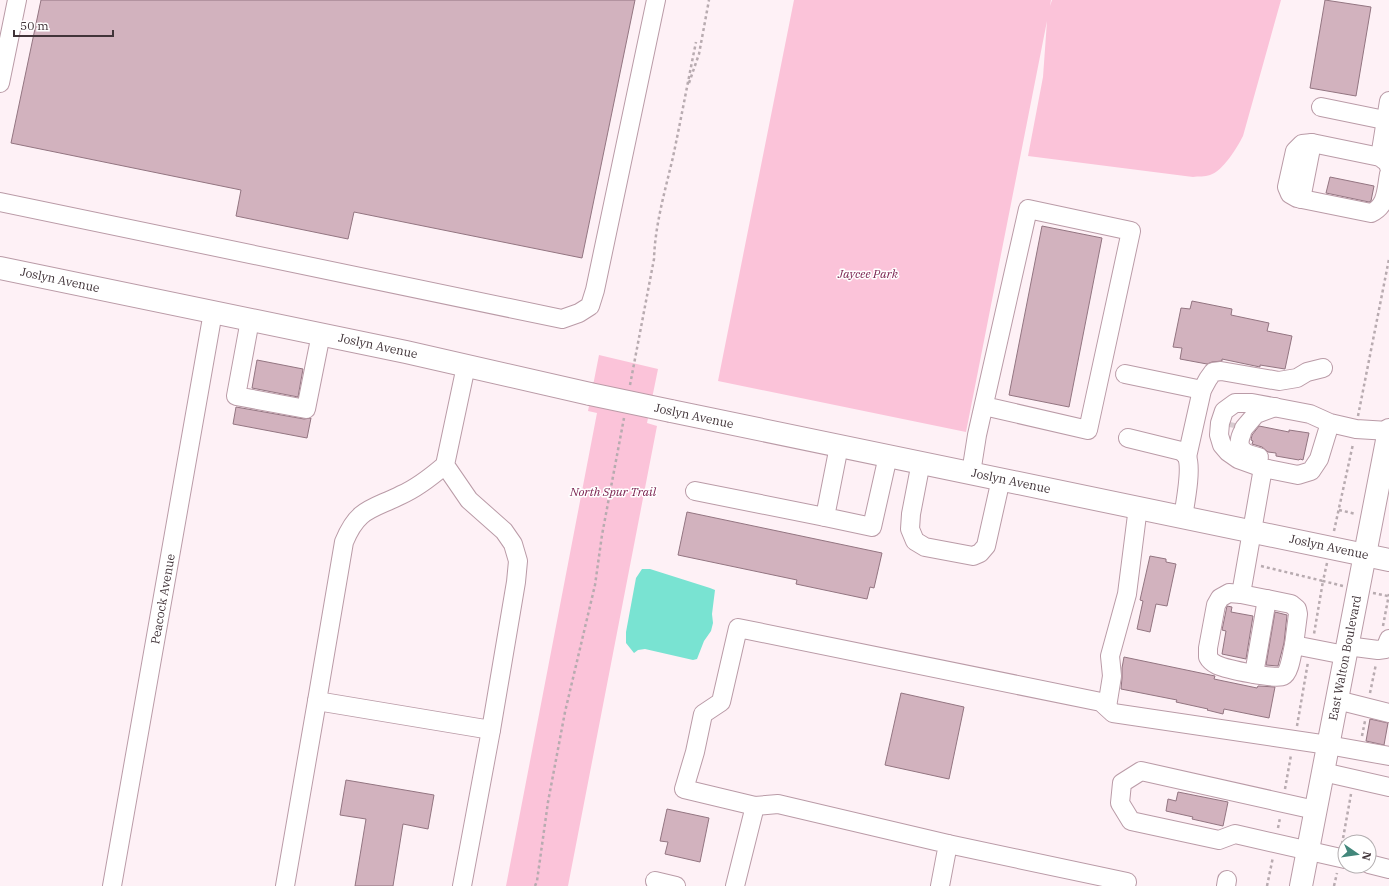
<svg xmlns="http://www.w3.org/2000/svg" width="1389" height="886" font-family="'IBM Plex Serif',serif">
  <style>
    .green { fill: #fbc3d9 }
    .water { fill: #79e3d2 }
    .building { fill: #d2b2be; stroke: #937581 }
    .lines { fill: none; stroke-linecap: round; stroke-linejoin: round }
    .minor-tunnel { stroke: #d8cbd0; stroke-width: 18; stroke-dasharray: 18 9; stroke-linecap: butt }
    .minor-casing { stroke: #ba9ba7; stroke-width: 20 }
    .major-casing { stroke: #ba9ba7; stroke-width: 24 }
    .path { stroke: #b8abb0; stroke-width: 2.5; stroke-dasharray: 3 3; stroke-linecap: butt }
    .minor { stroke: #fff; stroke-width: 18 }
    .major { stroke: #fff; stroke-width: 22 }
    .major-bridge-casing { stroke: #ba9ba7; stroke-width: 24; stroke-linecap: butt }
    .major-bridge { stroke: #fff; stroke-width: 22 }
    .labels { text-anchor: middle; stroke-width: 3; stroke-linejoin: round; paint-order: stroke }
    .park-label { font-size: 12px; font-style: italic; fill: #781e4c; stroke: #fff }
    .street-label { font-size: 12px; fill: #413439; stroke: #fff }
  </style>
  <rect width="100%" height="100%" fill="#fef1f6"/>
  <!-- green -->
  <g class="green">
    <path d="M 794,0 L 1051,0 L 1050,6 L 1052,0 L 1281,0 L 1243,136 C 1237,148 1223,171 1210,175 C 1205,177 1198,176 1193,177 L 1028,156 L 1043,77 L 1047,21 L 966,432 L 718,381 Z"/>
    <path d="M 599,355 L 658,369 L 647,423 L 657,426 L 568,886 L 506,886 L 597,413 L 588,411 Z"/>
  </g>
  <!-- water -->
  <path class="water" d="M 642,569 L 650,569 L 710,588 L 715,590 L 712,614 L 713,623 L 711,631 L 704,641 L 697,659 L 693,660 L 645,649 L 638,650 L 634,653 L 626,643 L 626,632 L 636,578 Z"/>
  <!-- building -->
  <g class="building">
    <path d="M 41,0 L 635,0 L 582,258 L 354,212 L 348,239 L 236,216 L 241,190 L 11,143 Z"/>
    <path d="M 1325,0 L 1371,7 L 1356,96 L 1310,88 Z"/>
    <path d="M 1330,177 L 1374,186 L 1371,201 L 1369,202 L 1326,193 Z"/>
    <path d="M 1042,226 L 1102,238 L 1069,407 L 1009,395 Z"/>
    <path d="M 1192,301 L 1232,309 L 1231,315 L 1269,323 L 1267,331 L 1292,336 L 1285,369 L 1260,365 L 1260,367 L 1222,359 L 1222,361 L 1212,362 L 1207,364 L 1180,359 L 1182,348 L 1173,347 L 1181,308 L 1190,309 Z"/>
    <path d="M 257,360 L 303,369 L 298,397 L 252,388 Z"/>
    <path d="M 236,407 L 304,419 L 311,418 L 307,438 L 233,424 Z"/>
    <path d="M 1259,426 L 1289,432 L 1289,430 L 1309,433 L 1303,460 L 1300,459 L 1299,460 L 1276,456 L 1276,453 L 1268,452 L 1262,447 L 1252,444 L 1253,441 L 1251,440 L 1252,435 Z"/>
    <path d="M 687,512 L 882,553 L 874,588 L 870,587 L 867,599 L 796,584 L 797,580 L 678,555 Z"/>
    <path d="M 1150,556 L 1166,559 L 1166,562 L 1176,564 L 1167,606 L 1156,604 L 1150,632 L 1137,629 L 1143,601 L 1140,600 Z"/>
    <path d="M 1227,606 L 1232,607 L 1231,612 L 1253,616 L 1246,659 L 1222,654 L 1226,631 L 1222,630 Z"/>
    <path d="M 1275,612 L 1287,615 L 1284,643 L 1278,666 L 1266,665 Z"/>
    <path d="M 1124,657 L 1215,676 L 1214,679 L 1257,688 L 1258,686 L 1259,686 L 1275,687 L 1269,718 L 1224,709 L 1223,714 L 1207,710 L 1208,709 L 1176,702 L 1177,700 L 1121,689 L 1122,678 L 1122,668 Z"/>
    <path d="M 901,693 L 964,707 L 949,779 L 885,765 Z"/>
    <path d="M 1370,719 L 1388,723 L 1384,745 L 1366,741 Z"/>
    <path d="M 346,780 L 434,795 L 428,829 L 403,824 L 393,886 L 355,886 L 366,819 L 340,815 Z"/>
    <path d="M 1178,792 L 1228,802 L 1223,826 L 1192,819 L 1193,817 L 1166,811 L 1168,799 L 1176,801 Z"/>
    <path d="M 667,809 L 709,818 L 700,862 L 665,854 L 668,842 L 660,841 Z"/>
  </g>
  <g class="lines">
    <!-- minor-tunnel -->
    <path class="minor-tunnel" d="M 1229,427 L 1230,422"/>
    <defs>
      <g id="minor">
        <path d="M 0,83 L 17,0"/>
        <path d="M 1321,107 L 1389,121"/>
        <path d="M 1380,157 L 1389,101"/>
        <path d="M 1389,167 L 1388,163 L 1380,157 L 1312,143 L 1302,144 L 1295,151 L 1287,187 L 1290,194 L 1297,198 L 1371,213 C 1387,206 1386,190 1389,174"/>
        <path d="M 1301,199 L 1312,143"/>
        <path d="M 0,202 L 562,319 L 579,313 L 590,306 L 595,290 L 656,0"/>
        <path d="M 250,320 L 236,396 L 306,409 L 321,334"/>
        <path d="M 1125,374 L 1202,390"/>
        <path d="M 1330,423 L 1319,459 L 1311,471 L 1298,475 L 1263,468 L 1238,459 L 1228,452 L 1222,445 L 1219,435 L 1220,423 L 1224,411 L 1235,403 L 1252,403 L 1310,414 L 1330,423 L 1356,429 L 1389,431"/>
        <path d="M 1244,428 L 1256,414 L 1275,407"/>
        <path d="M 1242,433 C 1235,449 1244,454 1259,457"/>
        <path d="M 1128,438 L 1181,451 C 1183,453 1186,455 1187,457 C 1192,469 1185,504 1183,517"/>
        <path d="M 839,446 L 825,517 L 872,527 L 888,456"/>
        <path d="M 1187,457 L 1202,390 L 1208,379 L 1213,372 L 1221,371 L 1279,381 L 1297,378 L 1307,372 L 1323,368"/>
        <path d="M 921,462 L 911,514 L 910,529 L 915,541 L 925,547 L 973,556 L 980,553 L 986,546 L 1001,479"/>
        <path d="M 445,465 C 431,477 417,488 401,495 C 371,510 358,508 344,542 L 317,701 L 491,730 L 516,582 L 518,561 L 513,544 L 504,531 L 469,500 L 445,465 L 466,366"/>
        <path d="M 1263,468 L 1241,594 L 1291,604 L 1297,609 L 1298,614 L 1294,645 L 1345,655"/>
        <path d="M 971,473 L 977,435 L 1028,209 L 1131,231 L 1088,430 L 984,406"/>
        <path d="M 695,491 L 825,517"/>
        <path d="M 1241,594 L 1229,593 L 1220,598 L 1216,605 L 1208,648 L 1208,657 C 1210,661 1213,663 1217,665 C 1226,669 1276,680 1283,676 C 1290,673 1292,652 1294,645"/>
        <path d="M 1347,646 L 1378,650 L 1385,649 L 1389,639"/>
        <path d="M 1254,674 L 1267,599"/>
        <path d="M 1337,700 L 1389,713"/>
        <path d="M 1107,707 L 1112,676 L 1110,656 L 1127,594 L 1138,507"/>
        <path d="M 1323,772 L 1389,787"/>
        <path d="M 755,806 L 778,804 L 948,844 L 940,886"/>
        <path d="M 1315,810 L 1141,771 L 1122,783 L 1120,803 L 1131,821 L 1219,840 L 1235,834 L 1345,859"/>
        <path d="M 948,844 L 1127,882"/>
        <path d="M 1369,864 L 1389,869"/>
        <path d="M 655,881 L 676,886"/>
        <path d="M 112,886 L 213,312"/>
        <path d="M 285,886 L 317,701"/>
        <path d="M 462,886 L 491,730"/>
        <path d="M 735,886 L 755,806 L 684,789 L 695,752 L 703,714 L 721,702 L 738,628 L 1101,702 L 1113,713 L 1328,745 L 1389,756"/>
        <path d="M 1226,886 L 1227,880"/>
      </g>
      <g id="major">
        <path d="M 0,268 L 406,352 L 590,394"/>
        <path d="M 671,411 L 1389,560"/>
        <path d="M 1301,886 L 1389,430"/>
      </g>
    </defs>
    <!-- minor casing -->
    <use href="#minor" class="minor-casing"/>
    <!-- major casing -->
    <use href="#major" class="major-casing"/>
    <!-- path -->
    <g class="path">
      <path d="M 689,83 L 699,54 L 709,0"/>
      <path d="M 630,385 L 654,259 C 655,225 665,191 673,157 C 681,119 688,81 696,42"/>
      <path d="M 1358,416 L 1389,259"/>
      <path d="M 1339,510 L 1356,514"/>
      <path d="M 1334,531 L 1353,444"/>
      <path d="M 1327,563 L 1323,581 L 1343,586"/>
      <path d="M 1261,566 L 1323,581 L 1314,634"/>
      <path d="M 1373,593 L 1388,596"/>
      <path d="M 1383,626 L 1389,594"/>
      <path d="M 1370,693 L 1376,664"/>
      <path d="M 1297,726 L 1308,662"/>
      <path d="M 1362,736 L 1365,721"/>
      <path d="M 1285,789 L 1291,755"/>
      <path d="M 1278,828 L 1280,818"/>
      <path d="M 1342,844 L 1351,794"/>
      <path d="M 535,886 L 537,881 L 548,802 L 565,712 L 595,585 L 602,535 L 624,418"/>
      <path d="M 1267,886 L 1273,857"/>
      <path d="M 1334,886 L 1337,873"/>
    </g>
    <!-- minor -->
    <use href="#minor" class="minor"/>
    <!-- major -->
    <use href="#major" class="major"/>
    <defs>
      <path id="major-bridge" d="M 590,394 L 671,411"/>
    </defs>
    <!-- major-bridge casing -->
    <use href="#major-bridge" class="major-bridge-casing"/>
    <!-- major-bridge -->
    <use href="#major-bridge" class="major-bridge"/>
  </g>
  <g class="labels">
    <!-- park labels -->
    <g class="park-label">
      <text x="868" y="278">Jaycee Park</text>
      <text x="613" y="496">North Spur Trail</text>
    </g>
    <!-- street labels -->
    <g class="street-label">
      <text transform="translate(60 280) rotate(12)" y="4">Joslyn Avenue</text>
      <text transform="translate(378 346) rotate(12)" y="4">Joslyn Avenue</text>
      <text transform="translate(694 416) rotate(12)" y="4">Joslyn Avenue</text>
      <text transform="translate(1011 481) rotate(12)" y="4">Joslyn Avenue</text>
      <text transform="translate(1329 547) rotate(12)" y="4">Joslyn Avenue</text>
      <text transform="translate(163 599) rotate(-80)" y="4">Peacock Avenue</text>
      <text transform="translate(1345 658) rotate(-79)" y="4">East Walton Boulevard</text>
    </g>
  </g>
  <!-- north arrow -->
  <g transform="translate(1357 854) rotate(103)"><circle r="19" fill="#ffffff" stroke="#b3aeb0"/>
  <path d="M0-3L7 15L0 10L-7 15Z" fill="#42877b"/>
  <text y="-6" font-size="11" font-weight="bold" text-anchor="middle" fill="#413439">N</text>
  </g>
  <!-- scale -->
  <path d="M14 30v6h99v-6" fill="none" stroke="#413439" stroke-width="2"/>
  <text x="20" y="30" font-size="12" fill="#413439" stroke="#ffffff" stroke-width="3" paint-order="stroke">50 m</text>
</svg>
